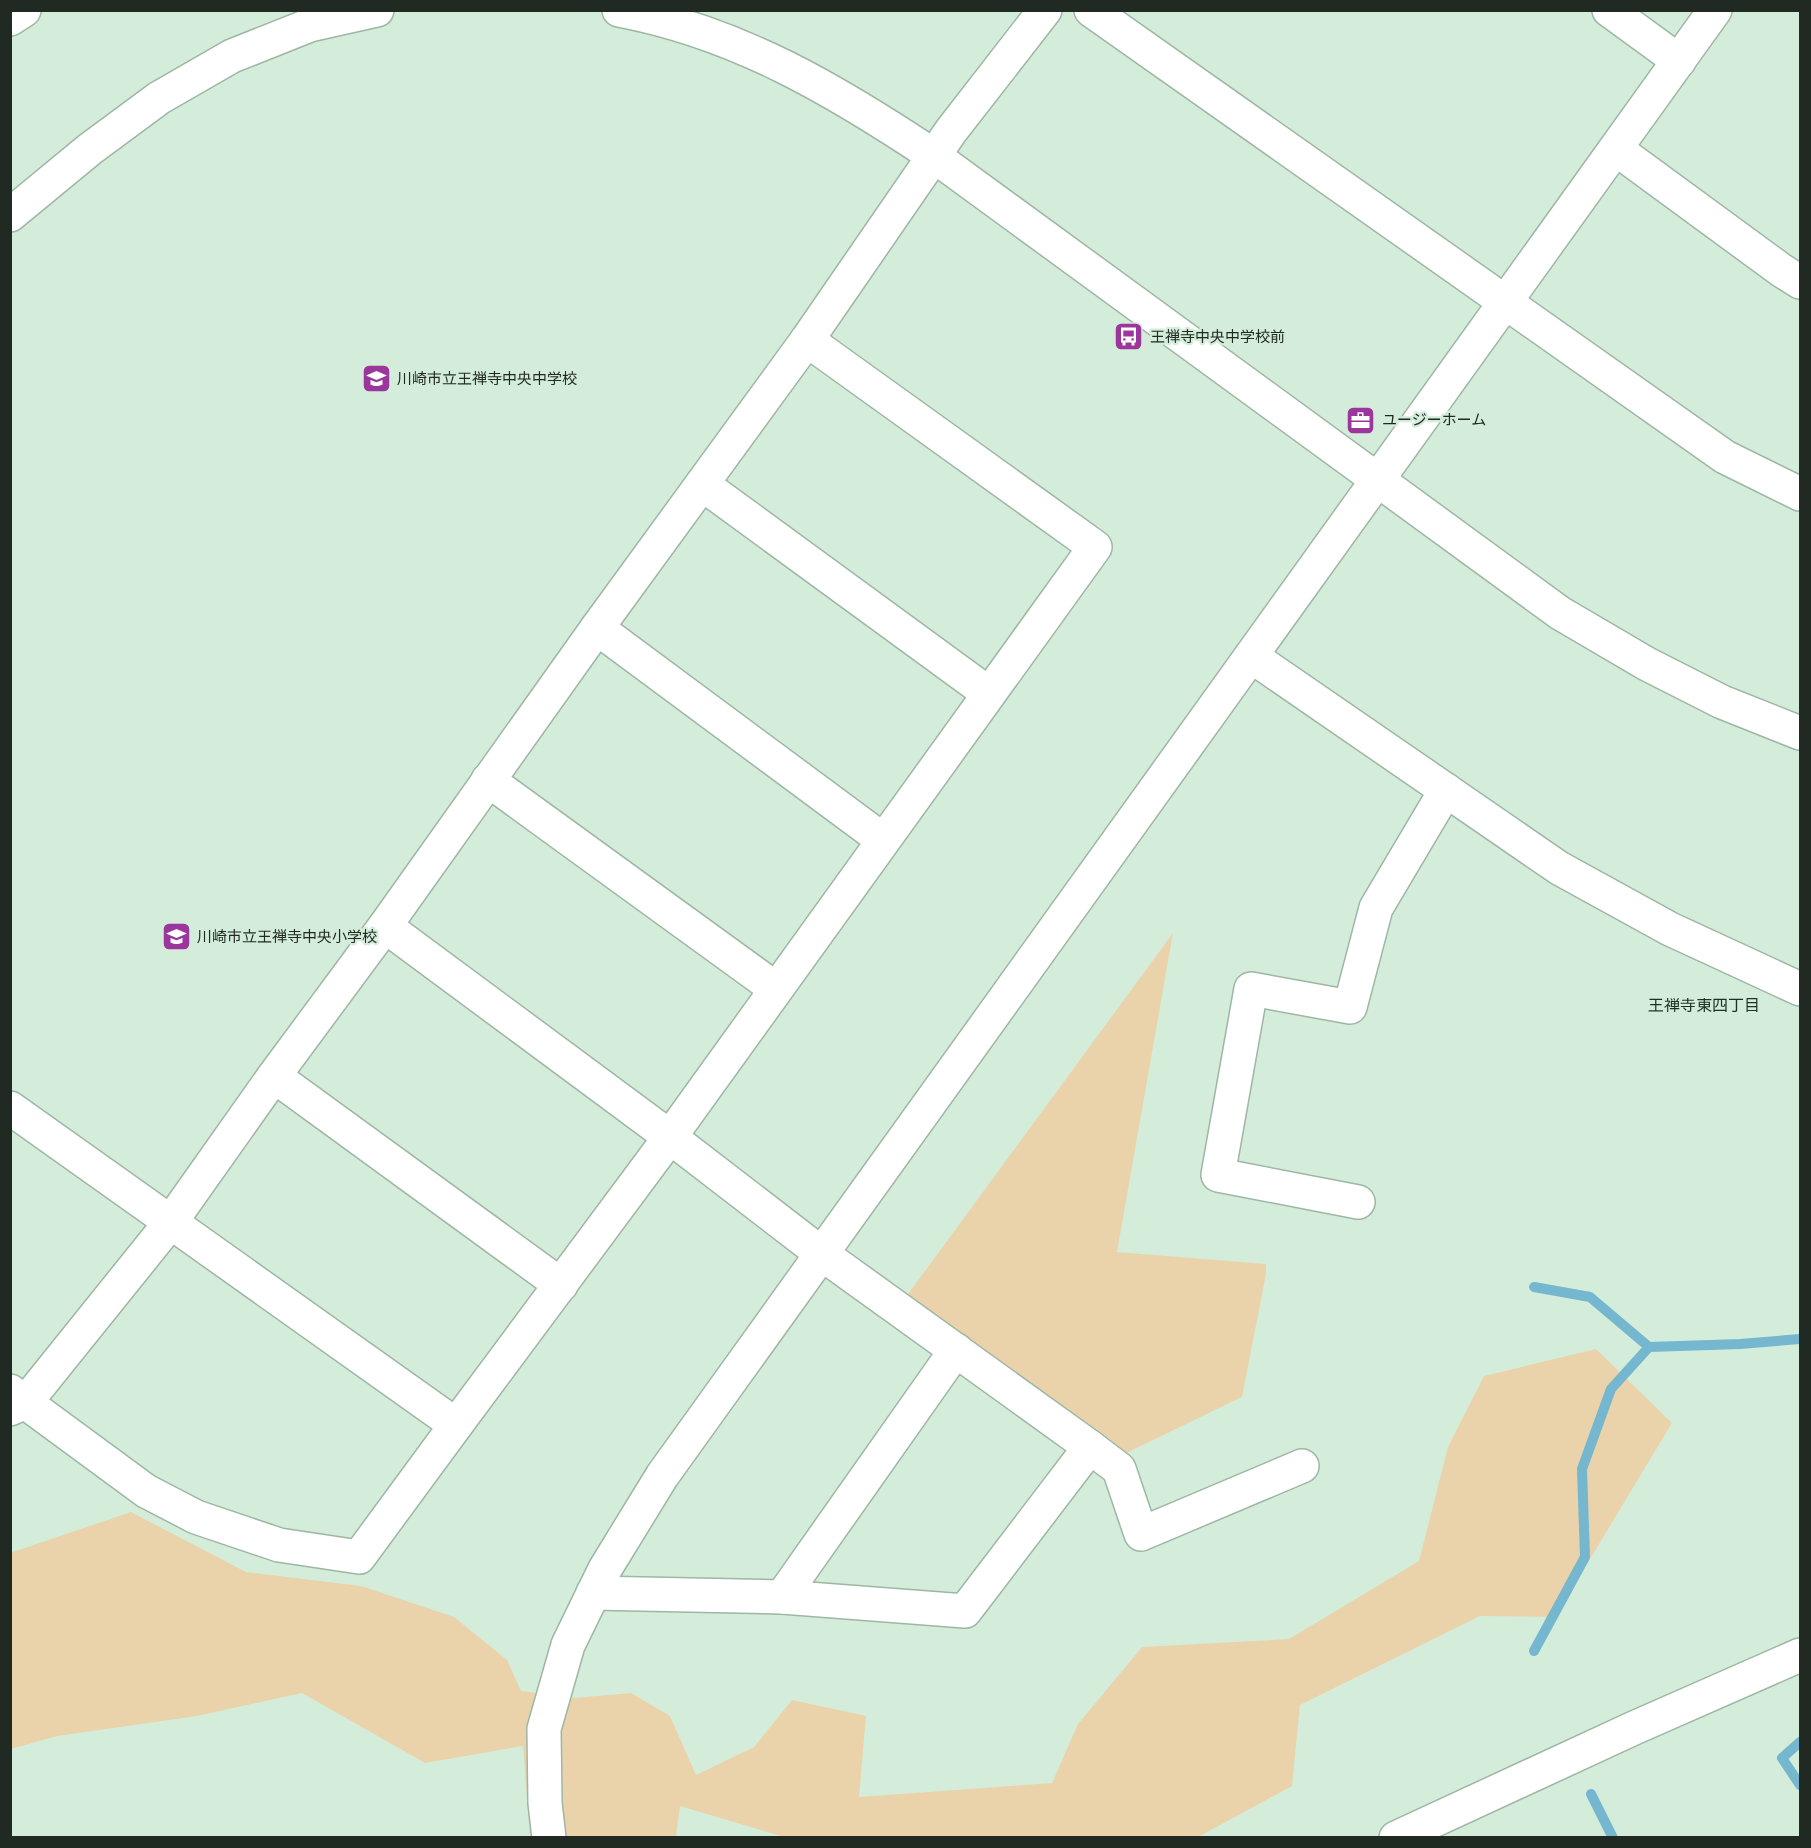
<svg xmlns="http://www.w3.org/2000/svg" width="1811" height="1848" font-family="Montserrat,'Noto Sans JP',sans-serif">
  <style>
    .green { fill: #ead3ab }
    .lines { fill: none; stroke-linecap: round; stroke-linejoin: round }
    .stream { stroke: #74b7ce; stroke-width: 10 }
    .minor-casing { stroke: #9eb6a4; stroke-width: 36 }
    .tertiary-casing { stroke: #9eb6a4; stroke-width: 36 }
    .minor { stroke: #fff; stroke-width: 33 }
    .tertiary { stroke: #fff; stroke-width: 33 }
    .labels { text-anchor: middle; stroke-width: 4.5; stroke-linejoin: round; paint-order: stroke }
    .poi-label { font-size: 15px; fill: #202922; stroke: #d4edda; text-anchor: start }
    .neighbourhood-label { font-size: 16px; fill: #1d3123; stroke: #d4edda }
  </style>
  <rect width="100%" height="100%" fill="#d4edda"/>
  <!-- green -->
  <g class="green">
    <path d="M 1173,933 L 1117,1252 L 1266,1264 L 1266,1274 L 1242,1397 L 1120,1456 L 903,1301 Z"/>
    <path d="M 1596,1349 L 1672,1423 L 1555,1617 L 1480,1616 L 1300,1705 L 1292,1786 L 1198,1837 L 784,1837 L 680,1806 L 676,1837 L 530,1837 L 523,1746 L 425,1763 L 302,1693 L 197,1716 L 57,1736 L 11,1749 L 10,1553 L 131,1512 L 246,1572 L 361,1586 L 454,1617 L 507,1660 L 521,1691 L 574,1698 L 631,1693 L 670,1716 L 696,1775 L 754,1747 L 792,1700 L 866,1716 L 859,1797 L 1052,1783 L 1078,1724 L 1142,1647 L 1289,1639 L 1419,1561 L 1448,1447 L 1484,1376 Z"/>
  </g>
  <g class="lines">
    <!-- stream -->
    <g class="stream">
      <path d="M 1534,1287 L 1590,1297 L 1649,1347"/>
      <path d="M 1534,1651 L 1585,1557 L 1582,1469 L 1611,1389 L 1649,1347 L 1740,1344 L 1800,1339"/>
      <path d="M 1800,1742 L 1782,1758 L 1800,1785"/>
      <path d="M 1591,1794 L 1613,1838"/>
    </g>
    <defs>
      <g id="minor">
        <path d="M 1091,10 L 1725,457 L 1800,494"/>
        <path d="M 1609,10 L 1679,61"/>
        <path d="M 10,19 L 24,10"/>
        <path d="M 1616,149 L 1781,270 L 1800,282"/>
        <path d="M 702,484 L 988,693"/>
        <path d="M 597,628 L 883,840"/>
        <path d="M 1251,656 L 1559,868 L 1670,929 L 1800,989"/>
        <path d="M 488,780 L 776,989"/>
        <path d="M 385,926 L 670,1137 L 822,1254 L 1090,1447 L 965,1611 L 782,1597 L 593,1593"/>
        <path d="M 274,1076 L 561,1285"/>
        <path d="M 10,1108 L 456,1425"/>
        <path d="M 1358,1202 L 1218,1175 L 1251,989 L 1350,1007 L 1376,908 L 1446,790"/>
        <path d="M 10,1391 L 146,1491 L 196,1517 L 279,1545 L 359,1557 L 456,1425 L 670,1137 L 1095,547 L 807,340"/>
        <path d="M 10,1409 L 26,1402 L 170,1223 L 274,1076 L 385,926 L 597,628 L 807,340 L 951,131 L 1045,10"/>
        <path d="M 1090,1447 L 1119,1469 L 1141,1534 L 1302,1466"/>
        <path d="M 782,1597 L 956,1350"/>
        <path d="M 549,1838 L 545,1803 L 544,1729 L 568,1645 L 605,1569 L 662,1476 L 1715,10"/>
      </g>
      <g id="tertiary">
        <path d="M 619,10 C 737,32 835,90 934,156 L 1560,613 L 1647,664 L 1722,702 L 1800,733"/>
        <path d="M 10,215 L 90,149 L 159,98 L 232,56 L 310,25 L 377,10"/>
        <path d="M 1396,1838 L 1634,1728 L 1800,1655"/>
      </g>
    </defs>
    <!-- minor casing -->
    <use href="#minor" class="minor-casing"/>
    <!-- tertiary casing -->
    <use href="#tertiary" class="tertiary-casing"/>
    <!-- minor -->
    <use href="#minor" class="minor"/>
    <!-- tertiary -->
    <use href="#tertiary" class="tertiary"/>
  </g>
  <!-- icons -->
  <defs>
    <symbol id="bus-square" viewBox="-11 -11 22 22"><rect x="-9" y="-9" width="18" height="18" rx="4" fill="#9b379c" stroke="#d4edda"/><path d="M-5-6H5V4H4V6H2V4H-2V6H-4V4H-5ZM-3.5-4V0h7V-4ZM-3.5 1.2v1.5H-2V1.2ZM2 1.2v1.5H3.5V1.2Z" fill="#fff"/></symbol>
    <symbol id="school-square" viewBox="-11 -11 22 22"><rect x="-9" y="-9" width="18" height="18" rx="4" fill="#9b379c" stroke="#d4edda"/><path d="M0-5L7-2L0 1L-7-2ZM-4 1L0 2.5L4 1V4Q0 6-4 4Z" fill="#fff"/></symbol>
    <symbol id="office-square" viewBox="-11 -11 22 22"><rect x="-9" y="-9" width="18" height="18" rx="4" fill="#9b379c" stroke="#d4edda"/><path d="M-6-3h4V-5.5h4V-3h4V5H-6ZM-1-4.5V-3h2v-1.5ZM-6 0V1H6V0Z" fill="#fff"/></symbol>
  </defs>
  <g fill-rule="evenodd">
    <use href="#bus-square" x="1112" y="320" width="33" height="33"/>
    <use href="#school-square" x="360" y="362" width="33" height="33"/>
    <use href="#office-square" x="1344" y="404" width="33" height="33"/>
    <use href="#school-square" x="160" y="920" width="33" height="33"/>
  </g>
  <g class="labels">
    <!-- poi labels -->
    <g class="poi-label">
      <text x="1150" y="342">王禅寺中央中学校前</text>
      <text x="397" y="384">川崎市立王禅寺中央中学校</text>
      <text x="1382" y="425">ユージーホーム</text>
      <text x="197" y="942">川崎市立王禅寺中央小学校</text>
    </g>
    <!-- neighbourhood labels -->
    <g class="neighbourhood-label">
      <text x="1704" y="1011">王禅寺東四丁目</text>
    </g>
  </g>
  <!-- border -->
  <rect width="1811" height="1848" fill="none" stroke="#202922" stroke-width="24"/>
</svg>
